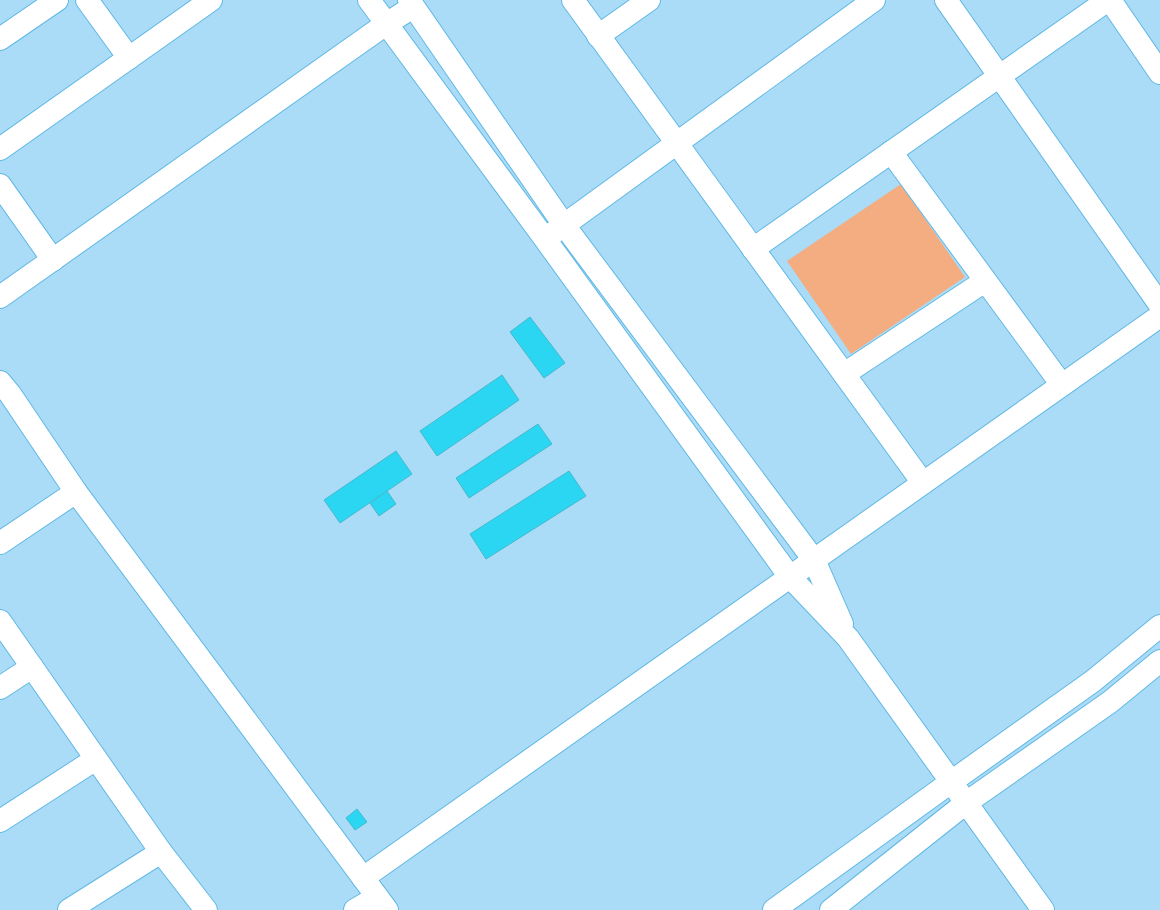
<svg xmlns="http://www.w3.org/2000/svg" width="1160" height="910" font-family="Montserrat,sans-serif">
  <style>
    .green { fill: #f4ad81 }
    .building { fill: #2ad6f2; stroke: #45b9ce }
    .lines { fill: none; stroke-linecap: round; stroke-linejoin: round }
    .minor-casing { stroke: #60b8e4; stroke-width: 24 }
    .highway-casing { stroke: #60b8e4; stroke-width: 24 }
    .minor { stroke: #fff; stroke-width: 22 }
    .highway { stroke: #fff; stroke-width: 22 }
  </style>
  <rect width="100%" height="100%" fill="#abdcf7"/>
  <!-- green -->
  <path class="green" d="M 901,184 L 965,277 L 851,354 L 787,261 Z"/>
  <!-- building -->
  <g class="building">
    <path d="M 530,317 L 565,363 L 544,378 L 510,332 Z"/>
    <path d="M 502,375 L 519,400 L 437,456 L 420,431 Z"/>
    <path d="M 538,424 L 552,444 L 469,498 L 456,478 Z"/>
    <path d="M 396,451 L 412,474 L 340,523 L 324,500 Z"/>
    <path d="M 569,471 L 586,496 L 486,559 L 470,534 Z"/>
    <path d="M 387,491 L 396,504 L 379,516 L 370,503 Z"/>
    <path d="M 357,809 L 367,822 L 355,830 L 346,818 Z"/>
  </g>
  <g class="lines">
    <defs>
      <g id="minor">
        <path d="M 87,0 L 129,58"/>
        <path d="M 369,0 L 545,239 L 790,577 L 848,638 L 1043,910"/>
        <path d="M 409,0 L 564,225 L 814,560 L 842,624"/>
        <path d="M 573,0 L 923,483"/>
        <path d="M 946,0 L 1160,305"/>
        <path d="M 1110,0 L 1160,73"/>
        <path d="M 598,36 L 649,0"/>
        <path d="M 0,39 L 57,0"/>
        <path d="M 0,149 L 211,0"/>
        <path d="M 891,152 L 1062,385"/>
        <path d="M 0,185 L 53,260"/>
        <path d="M 553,233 L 874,0"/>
        <path d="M 753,249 L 1108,0"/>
        <path d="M 0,297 L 386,24 L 413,7"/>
        <path d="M 844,374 L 985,281"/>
        <path d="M 0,382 L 10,394 L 76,492 L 387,910"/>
        <path d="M 0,543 L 76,492"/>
        <path d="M 0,621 L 161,852 L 206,910"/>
        <path d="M 0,688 L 32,667"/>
        <path d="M 0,821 L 96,759"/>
        <path d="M 363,878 L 1160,316"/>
        <path d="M 69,910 L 161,852"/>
        <path d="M 355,910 L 377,897"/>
      </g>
      <g id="highway">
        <path d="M 774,910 L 951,782 L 1093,681 L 1160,626"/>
        <path d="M 831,910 L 966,803 L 1110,702 L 1160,661"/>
      </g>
    </defs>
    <!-- minor casing -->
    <use href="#minor" class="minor-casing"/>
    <!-- highway casing -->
    <use href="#highway" class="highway-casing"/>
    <!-- minor -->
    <use href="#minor" class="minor"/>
    <!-- highway -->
    <use href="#highway" class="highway"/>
  </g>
</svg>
